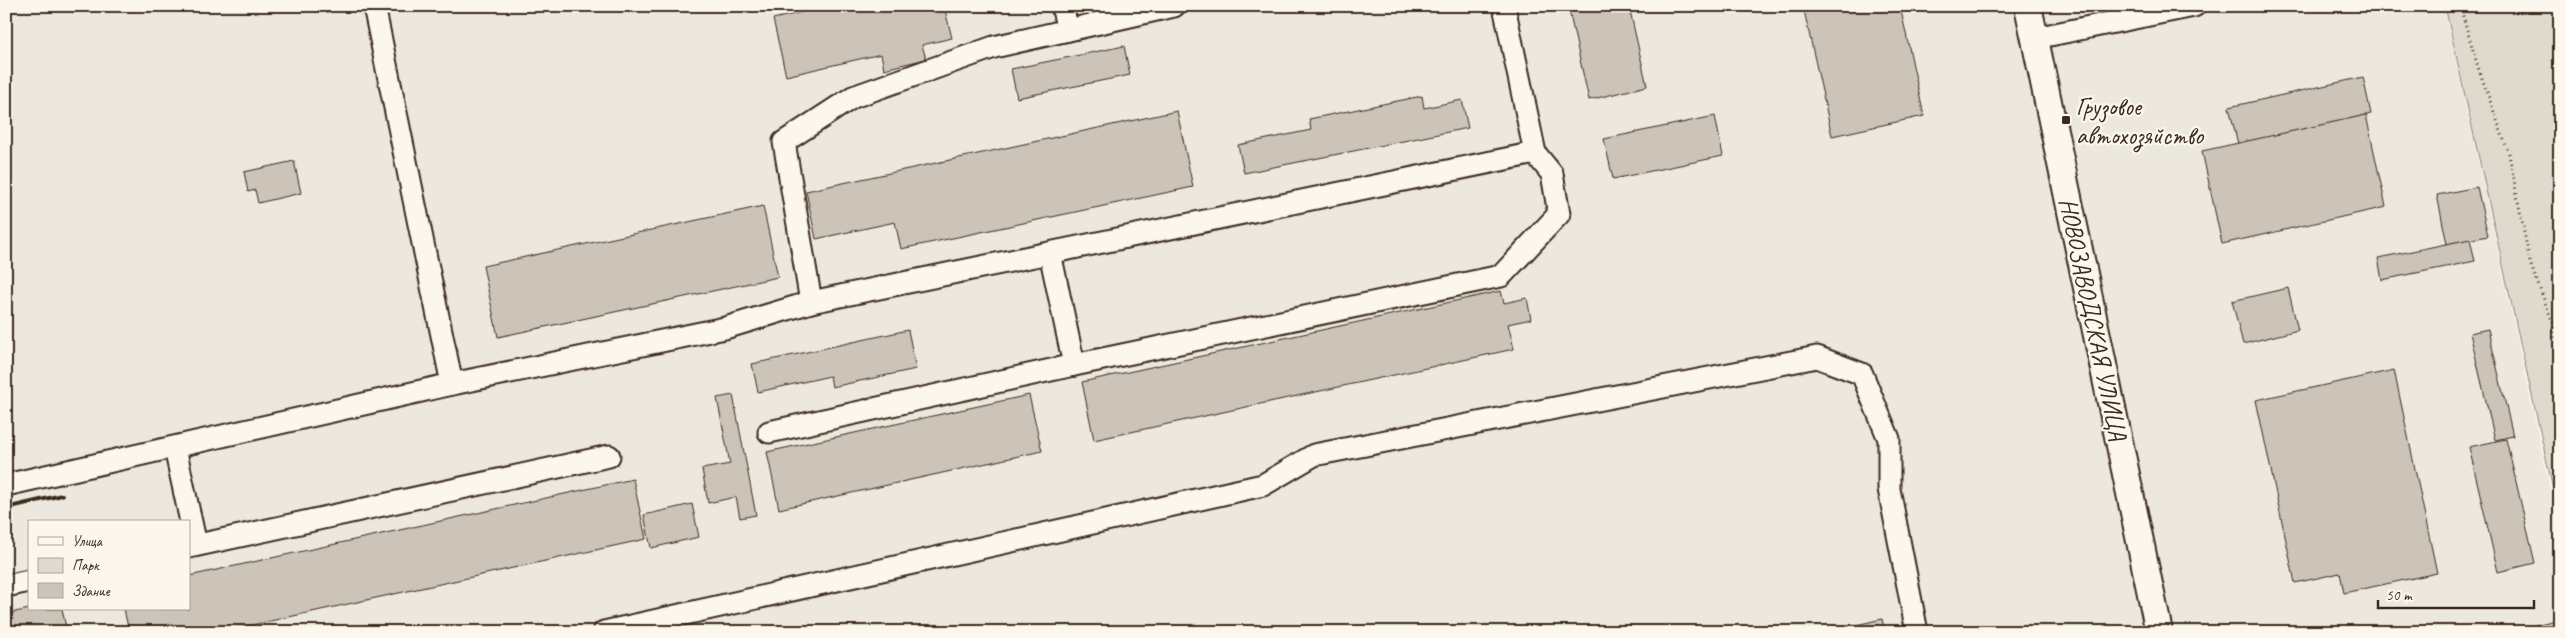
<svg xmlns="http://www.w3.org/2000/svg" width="2566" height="638" font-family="Caveat,sans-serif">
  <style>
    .built { fill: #ede8dd; fill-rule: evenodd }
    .green { fill: #dfd9ce; stroke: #8d8276 }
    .building { fill: #ccc4b9; stroke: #3b2a1e }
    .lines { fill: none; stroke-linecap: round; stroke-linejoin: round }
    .minor-casing { stroke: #3b2a1e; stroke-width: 25 }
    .major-casing { stroke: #3b2a1e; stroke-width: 30 }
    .path { stroke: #3b2a1e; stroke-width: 3; stroke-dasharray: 1 4; stroke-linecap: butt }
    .minor { stroke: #fbf7ec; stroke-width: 21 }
    .major { stroke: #fbf7ec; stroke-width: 26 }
    .rail { stroke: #3b2a1e; stroke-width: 4 }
    .poi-dot { fill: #3b2a1e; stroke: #fbf7ec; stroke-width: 2 }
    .labels { text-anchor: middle; stroke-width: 4.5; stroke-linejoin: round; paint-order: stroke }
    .poi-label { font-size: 25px; fill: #3b2a1e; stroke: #fbf7ec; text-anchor: start }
    .street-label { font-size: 25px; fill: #3b2a1e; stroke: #fbf7ec }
  </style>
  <rect width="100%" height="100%" fill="#fbf7ec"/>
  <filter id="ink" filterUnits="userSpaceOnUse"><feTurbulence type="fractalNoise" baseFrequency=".02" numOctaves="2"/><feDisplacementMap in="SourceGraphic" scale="10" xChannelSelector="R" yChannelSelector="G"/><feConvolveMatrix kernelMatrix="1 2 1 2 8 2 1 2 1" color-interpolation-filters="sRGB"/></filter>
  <g filter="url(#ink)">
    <!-- built -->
    <g class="built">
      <path d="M 6,6 L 2016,6 L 2154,632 L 6,632 ZM 29,522 L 189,522 L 189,609 L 29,609 Z"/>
      <path d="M 2034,6 L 2169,6 L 2040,34 Z"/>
      <path d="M 2210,6 L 2444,6 L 2560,533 L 2560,632 L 2165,632 L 2043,41 Z"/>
    </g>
    <!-- green -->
    <path class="green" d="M 2445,6 L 2560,6 L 2560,521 Z"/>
    <!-- building -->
    <g class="building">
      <path d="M 829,6 L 944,6 L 952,38 L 922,45 L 926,59 L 884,69 L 881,54 L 786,76 L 773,19 Z"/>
      <path d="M 1568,6 L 1629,6 L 1647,86 L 1589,100 Z"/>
      <path d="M 1803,6 L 1900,6 L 1924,116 L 1832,136 Z"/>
      <path d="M 1124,46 L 1130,75 L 1017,98 L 1011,69 Z"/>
      <path d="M 2363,77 L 2371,114 L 2238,144 L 2229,107 Z"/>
      <path d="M 1422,96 L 1424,108 L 1462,100 L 1468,128 L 1244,173 L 1238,145 L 1311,130 L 1309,119 Z"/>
      <path d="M 1177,111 L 1193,187 L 901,249 L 895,222 L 816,239 L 806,191 Z"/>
      <path d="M 2366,115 L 2386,207 L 2222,244 L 2202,151 Z"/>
      <path d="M 1715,116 L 1723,156 L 1613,179 L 1604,139 Z"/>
      <path d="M 294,161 L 301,193 L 258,203 L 255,190 L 248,192 L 244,172 Z"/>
      <path d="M 2477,187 L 2488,236 L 2447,244 L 2437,195 Z"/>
      <path d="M 763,206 L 778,277 L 498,337 L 483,266 Z"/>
      <path d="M 2470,239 L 2475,261 L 2382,280 L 2378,258 Z"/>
      <path d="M 2288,288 L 2298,330 L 2243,344 L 2232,301 Z"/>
      <path d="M 1501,291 L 1504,303 L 1527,298 L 1531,319 L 1508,324 L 1514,349 L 1094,440 L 1082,382 Z"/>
      <path d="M 2488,329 L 2513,436 L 2495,440 L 2470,333 Z"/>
      <path d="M 908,330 L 916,369 L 832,387 L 830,376 L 758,392 L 752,364 Z"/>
      <path d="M 2394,370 L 2437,573 L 2344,593 L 2340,573 L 2295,583 L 2256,400 Z"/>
      <path d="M 733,395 L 756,515 L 740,518 L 736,497 L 708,503 L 702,469 L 730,464 L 717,398 Z"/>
      <path d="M 1029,395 L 1042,451 L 779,509 L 767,452 Z"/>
      <path d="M 2506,439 L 2535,563 L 2498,572 L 2469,447 Z"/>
      <path d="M 633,479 L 646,539 L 220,632 L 129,632 L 124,609 L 189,609 L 189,576 Z"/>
      <path d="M 692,504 L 699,537 L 651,548 L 644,515 Z"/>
      <path d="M 29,609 L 62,609 L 67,632 L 6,632 L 6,614 Z"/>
      <path d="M 1882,619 L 1885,632 L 1844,632 L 1843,628 Z"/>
      <path d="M 2560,619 L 2560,632 L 2520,632 L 2519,629 Z"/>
    </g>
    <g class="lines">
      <defs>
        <g id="minor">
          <path d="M 374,6 L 452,384"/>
          <path d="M 1062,6 L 1068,30"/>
          <path d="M 2035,38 L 2194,6"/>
          <path d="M 1050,253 L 1074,365"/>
          <path d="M 811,302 L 784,142 L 853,97 L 994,47 L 1174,6"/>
          <path d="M 769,432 L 1074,365 L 1501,276 L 1559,214 L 1552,174 L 1535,153"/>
          <path d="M 175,448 L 196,545"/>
          <path d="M 6,485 L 452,384 L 725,328 L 811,302 L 1535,153 L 1504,6"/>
          <path d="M 189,547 L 609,456"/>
          <path d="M 6,586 L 29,581"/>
          <path d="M 604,632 L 1263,485 L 1314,455 L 1817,357 L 1862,374 L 1889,439 L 1889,489 L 1917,632"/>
        </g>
        <path id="major" d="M 2028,6 L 2159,632"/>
      </defs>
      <!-- minor casing -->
      <use href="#minor" class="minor-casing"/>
      <!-- major casing -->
      <use href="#major" class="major-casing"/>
      <!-- path -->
      <g class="path">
        <path d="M 2350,6 L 2354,9 L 2366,6"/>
        <path d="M 2460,6 L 2478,67 L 2509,154 L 2530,263 L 2553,323 L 2560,386"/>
      </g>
      <!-- minor -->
      <use href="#minor" class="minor"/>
      <!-- major -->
      <use href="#major" class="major"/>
      <!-- rail -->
      <path class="rail" d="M 6,508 L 62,495"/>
    </g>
  </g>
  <!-- markers -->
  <rect class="poi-dot" x="2061" y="115" width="10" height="10" rx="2.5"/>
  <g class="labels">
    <!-- poi labels -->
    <g class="poi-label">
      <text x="2076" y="115">Грузовое<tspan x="2076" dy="29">автохозяйство</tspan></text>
    </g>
    <!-- street labels -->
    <g class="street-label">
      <text transform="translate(2094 319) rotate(78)" y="9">НОВОЗАВОДСКАЯ УЛИЦА</text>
    </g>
  </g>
  <!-- margin -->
  <rect width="2566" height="638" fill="none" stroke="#fbf7ec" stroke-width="25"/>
  <rect x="12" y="12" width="2541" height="613" fill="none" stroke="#3b2a1e" stroke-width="2" filter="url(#ink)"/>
  <!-- legend -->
  <rect x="28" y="520" width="162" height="90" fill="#fbf7ec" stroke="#aea59a"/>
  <rect x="38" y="537" width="25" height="8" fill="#fbf7ec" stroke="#aea59a"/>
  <text x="72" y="546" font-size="15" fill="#3b2a1e">Улица</text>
  <rect x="38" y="558" width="25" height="15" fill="#dfd9ce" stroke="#aea59a"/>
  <text x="72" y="570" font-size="15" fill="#3b2a1e">Парк</text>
  <rect x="38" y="583" width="25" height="15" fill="#ccc4b9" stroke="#aea59a"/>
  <text x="72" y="596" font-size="15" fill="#3b2a1e">Здание</text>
  <!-- scale -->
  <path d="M2378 600v8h156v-8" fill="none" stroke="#3b2a1e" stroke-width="2.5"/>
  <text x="2386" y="600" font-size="15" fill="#3b2a1e" stroke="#fbf7ec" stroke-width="4" paint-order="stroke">50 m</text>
</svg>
